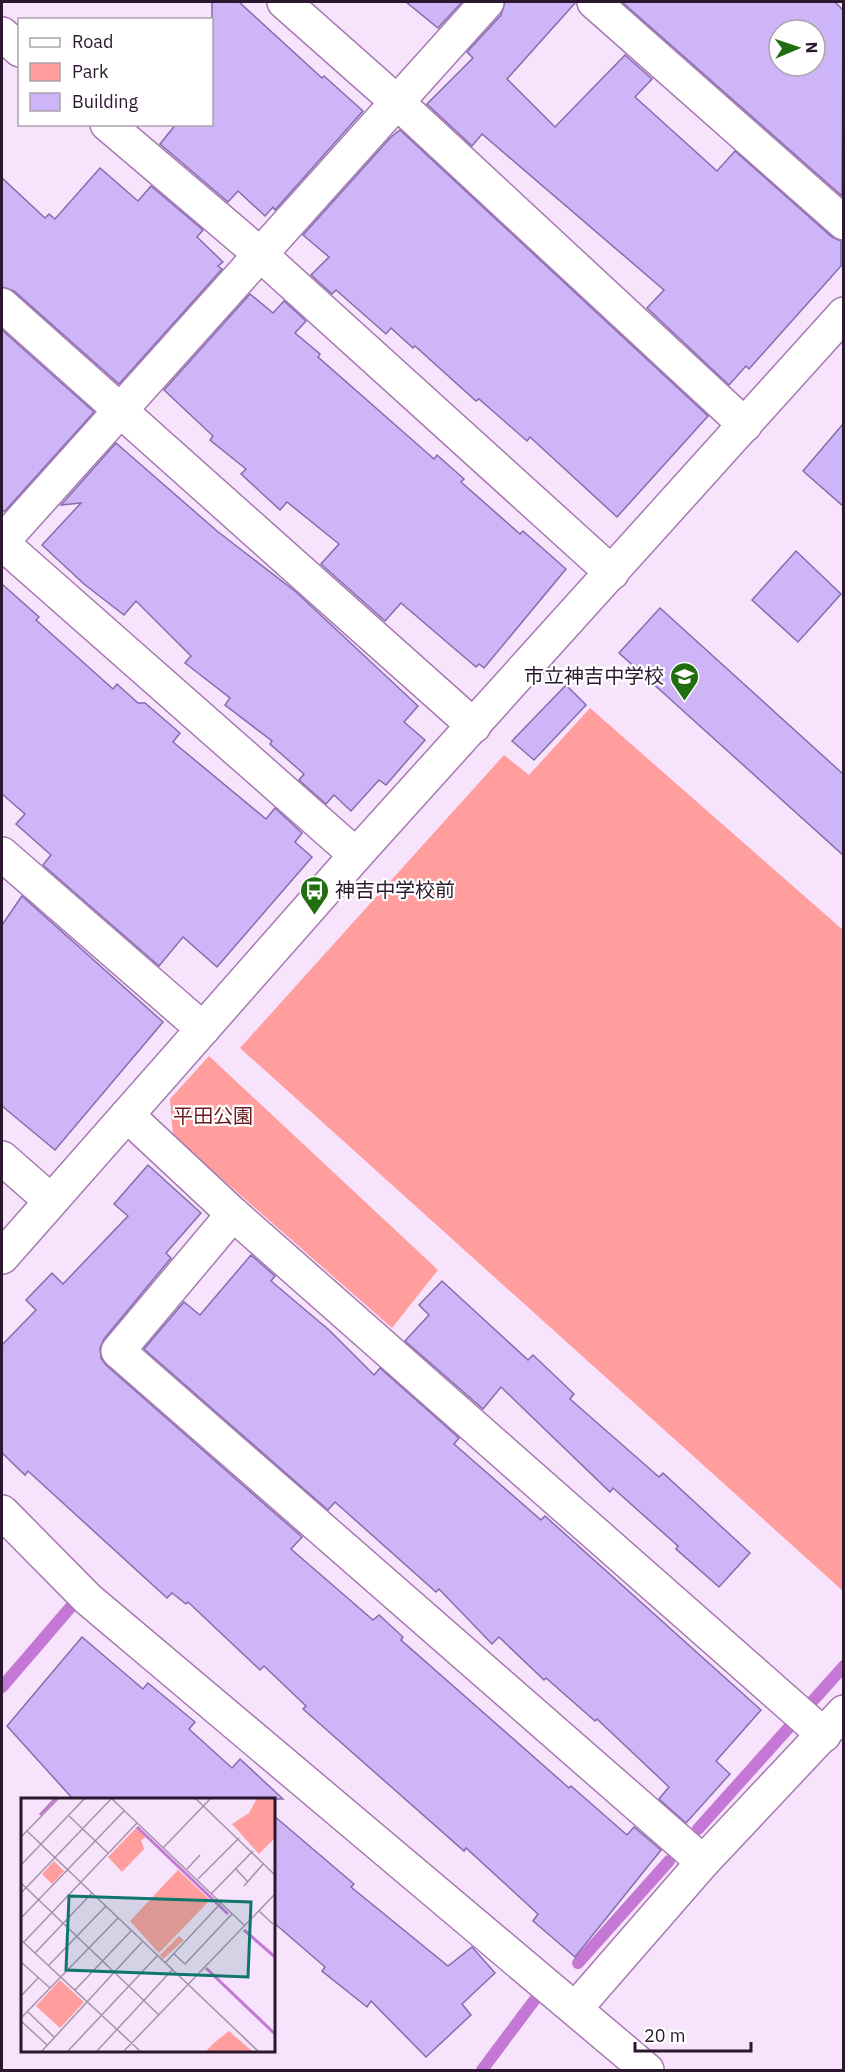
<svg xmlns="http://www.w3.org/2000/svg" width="845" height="2072" font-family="'IBM Plex Sans','Noto Sans JP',sans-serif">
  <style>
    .green { fill: #ff9e9c }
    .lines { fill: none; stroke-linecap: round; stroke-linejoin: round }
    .stream { stroke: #c577d5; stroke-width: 12 }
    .building { fill: #cdb5f7; stroke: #856dad; stroke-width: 1.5; fill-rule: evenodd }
    .minor-casing { stroke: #a879b2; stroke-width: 36 }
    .minor { stroke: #fff; stroke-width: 33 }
    .labels { text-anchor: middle; stroke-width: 4.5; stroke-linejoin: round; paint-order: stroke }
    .poi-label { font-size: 20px; fill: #2b182f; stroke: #fff; text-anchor: end }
    .park-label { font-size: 20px; fill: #6a1a20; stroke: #fff }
    .inset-river { fill: none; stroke: #c577d5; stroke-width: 3 }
    .inset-road { fill: none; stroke: #a592a9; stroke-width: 1.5 }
    .view { fill: #0f766e; fill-opacity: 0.15; stroke: #0f766e; stroke-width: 3 }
    .inset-edge { fill: none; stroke: #2b182f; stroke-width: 3 }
  </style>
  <rect width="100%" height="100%" fill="#f7e3fb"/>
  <!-- green -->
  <g class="green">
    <path d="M 590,708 L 843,930 L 843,1591 L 240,1048 L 504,755 L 529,775 Z"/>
    <path d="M 209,1056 L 438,1270 L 392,1328 L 173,1136 L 170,1099 Z"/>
  </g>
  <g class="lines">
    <!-- stream -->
    <g class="stream">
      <path d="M 2,1687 L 81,1595"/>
      <path d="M 698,1829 L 844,1666"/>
      <path d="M 578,1963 L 669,1861"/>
      <path d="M 482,2070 L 539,1994"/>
    </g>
  </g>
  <!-- building -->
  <g class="building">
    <path d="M 212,2 L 239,2 L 322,78 L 324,76 L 363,111 L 275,210 L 273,207 L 265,216 L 238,191 L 228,202 L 160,144 L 176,124 L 212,124 Z"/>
    <path d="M 406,2 L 462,2 L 438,28 Z"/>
    <path d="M 505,2 L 576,2 L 507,79 L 555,127 L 625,55 L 652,79 L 635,97 L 717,171 L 735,151 L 832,237 L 841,241 L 841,266 L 749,369 L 746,366 L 729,385 L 647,308 L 664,290 L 482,134 L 472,146 L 427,104 L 473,58 L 467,52 L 501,15 Z"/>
    <path d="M 622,2 L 835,2 L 843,10 L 842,196 ZM 779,30 L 815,30 L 815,66 L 779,66 Z"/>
    <path d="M 400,130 L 708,416 L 617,517 L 530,437 L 527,441 L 479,399 L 476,401 L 415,346 L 413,348 L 391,328 L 386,334 L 336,290 L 332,294 L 311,275 L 329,257 L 303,235 L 391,137 Z"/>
    <path d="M 100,168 L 138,201 L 151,186 L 203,230 L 197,237 L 223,262 L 218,266 L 222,269 L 119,384 L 14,291 L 2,287 L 2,178 L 45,218 L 49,214 L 55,219 Z"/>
    <path d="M 250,294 L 273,313 L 284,301 L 306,321 L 295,333 L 320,354 L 318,357 L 434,459 L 437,455 L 464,479 L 461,482 L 520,534 L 523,531 L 566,569 L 484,668 L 479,664 L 476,667 L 401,603 L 385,621 L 321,564 L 339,544 L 287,502 L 280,510 L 241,474 L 246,469 L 210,440 L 213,436 L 164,390 Z"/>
    <path d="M 2,330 L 94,412 L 5,511 L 2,511 Z"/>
    <path d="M 843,424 L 843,506 L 803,471 Z"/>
    <path d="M 116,443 L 217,531 L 296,592 L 418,706 L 404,722 L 425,740 L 386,785 L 379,780 L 351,811 L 334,795 L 326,804 L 299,780 L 304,774 L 270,744 L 272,741 L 225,705 L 230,698 L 185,663 L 191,656 L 136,601 L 124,615 L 84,584 L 42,545 L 81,503 L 61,505 Z"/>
    <path d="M 796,551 L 841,594 L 798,642 L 752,600 Z"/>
    <path d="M 2,584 L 39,617 L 36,620 L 113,689 L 117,684 L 138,703 L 145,703 L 180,733 L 173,742 L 266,819 L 275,808 L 302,833 L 295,842 L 312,857 L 217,967 L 183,937 L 159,966 L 43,865 L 51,855 L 16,824 L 25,814 L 2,794 Z"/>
    <path d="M 660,608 L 843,774 L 843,855 L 619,653 Z"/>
    <path d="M 566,685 L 586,705 L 534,760 L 512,741 Z"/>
    <path d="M 22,896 L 163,1022 L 55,1150 L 2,1106 L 2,925 Z"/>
    <path d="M 148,1165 L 201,1213 L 166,1253 L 171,1258 L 104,1339 L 100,1348 L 101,1358 L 106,1365 L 302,1537 L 291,1549 L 373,1620 L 379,1615 L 403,1637 L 401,1640 L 569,1788 L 571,1786 L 627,1835 L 634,1827 L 661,1850 L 575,1957 L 533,1921 L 538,1914 L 466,1848 L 464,1851 L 303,1709 L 306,1706 L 264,1666 L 260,1670 L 188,1602 L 186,1604 L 172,1593 L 167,1598 L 28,1471 L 25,1475 L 2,1453 L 2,1345 L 36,1310 L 26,1300 L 52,1273 L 63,1284 L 128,1216 L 114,1204 Z"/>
    <path d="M 251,1255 L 275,1276 L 271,1281 L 329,1330 L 374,1375 L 380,1368 L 459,1438 L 454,1444 L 541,1520 L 545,1516 L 761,1710 L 716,1761 L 730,1774 L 686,1823 L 659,1799 L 669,1787 L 597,1719 L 595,1721 L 546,1678 L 544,1680 L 499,1637 L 492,1644 L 439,1589 L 436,1592 L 335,1502 L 328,1510 L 144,1349 L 184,1302 L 200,1315 Z"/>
    <path d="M 442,1281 L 528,1360 L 533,1355 L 574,1394 L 570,1399 L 659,1477 L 663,1473 L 750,1553 L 719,1587 L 676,1549 L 678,1546 L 613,1488 L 610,1492 L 501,1387 L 483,1409 L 405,1341 L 429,1315 L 419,1305 Z"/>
    <path d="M 82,1637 L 143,1689 L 148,1683 L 195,1722 L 189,1729 L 232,1768 L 240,1759 L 283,1799 L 73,1799 L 7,1726 Z"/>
    <path d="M 273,1815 L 354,1884 L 351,1887 L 448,1966 L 472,1947 L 495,1973 L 462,2004 L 471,2015 L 426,2057 L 371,2001 L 367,2007 L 322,1971 L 325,1967 L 273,1922 Z"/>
  </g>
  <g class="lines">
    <defs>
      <g id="minor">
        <path d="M 284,2 L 397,102 L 745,425"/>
        <path d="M 594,2 L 844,223"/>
        <path d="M 2,34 L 20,50"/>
        <path d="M 107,124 L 261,255 L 612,573"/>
        <path d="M 2,305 L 474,726"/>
        <path d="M 2,542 L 487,2"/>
        <path d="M 2,543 L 356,855"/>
        <path d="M 2,854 L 203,1029"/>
        <path d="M 127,1115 L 233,1214 L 824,1735"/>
        <path d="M 2,1158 L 51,1201"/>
        <path d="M 233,1214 L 118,1351 L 703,1862"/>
        <path d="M 2,1257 L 356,855 L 844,314"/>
        <path d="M 2,1512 L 88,1599 L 647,2070"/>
        <path d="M 576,2008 L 703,1862 L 844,1712"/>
      </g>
    </defs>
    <!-- minor casing -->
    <use href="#minor" class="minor-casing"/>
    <!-- minor -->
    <use href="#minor" class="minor"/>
  </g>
  <!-- icons -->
  <defs>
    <symbol id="school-pin" viewBox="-11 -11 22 30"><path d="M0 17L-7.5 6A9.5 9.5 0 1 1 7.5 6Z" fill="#216e11" stroke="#fff"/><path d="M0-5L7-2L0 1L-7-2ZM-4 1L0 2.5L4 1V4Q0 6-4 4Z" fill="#fff"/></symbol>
    <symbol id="bus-pin" viewBox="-11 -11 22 30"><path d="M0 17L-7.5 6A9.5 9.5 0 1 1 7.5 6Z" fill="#216e11" stroke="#fff"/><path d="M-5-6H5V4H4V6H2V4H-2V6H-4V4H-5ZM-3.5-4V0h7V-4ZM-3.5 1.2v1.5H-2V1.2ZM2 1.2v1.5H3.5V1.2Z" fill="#fff"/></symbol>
  </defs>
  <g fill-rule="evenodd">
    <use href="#school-pin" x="668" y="660" width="33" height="45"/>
    <use href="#bus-pin" x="298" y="874" width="33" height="45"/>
  </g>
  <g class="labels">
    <!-- poi labels -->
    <g class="poi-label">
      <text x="664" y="683">市立神吉中学校</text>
      <text x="335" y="897" text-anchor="start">神吉中学校前</text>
    </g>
    <!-- park labels -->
    <g class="park-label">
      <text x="213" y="1123">平田公園</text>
    </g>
  </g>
  <!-- overview -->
  <g transform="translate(21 1798)">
    <rect width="254" height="254" fill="#f7e3fb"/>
    <path d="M 236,0 L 254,1 L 253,41 L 238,56 L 211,26 L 228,15 ZM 115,30 L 125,39 L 120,42 L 123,51 L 101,74 L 87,59 ZM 33,63 L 43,73 L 31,86 L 21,76 ZM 157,72 L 189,102 L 138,155 L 109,123 ZM 158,138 L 163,142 L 142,161 L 139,157 ZM 39,182 L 63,204 L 39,230 L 15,208 ZM 208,233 L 231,253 L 185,253 L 194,244 Z" fill="#ff9e9c"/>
    <path class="inset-river" d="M 19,17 L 35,0M 116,29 L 207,116M 223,132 L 254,159M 185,170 L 254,236"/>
    <path class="inset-road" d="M 90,0 L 224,128M 174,0 L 254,77M 48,18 L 87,55M 6,33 L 237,253M 0,39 L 38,0M 142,50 L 190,0M 0,67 L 64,0M 214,70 L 227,84M 166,71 L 179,57M 177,81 L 218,40M 0,85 L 138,217M 223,88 L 243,65M 0,95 L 90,1M 190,96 L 232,53M 238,113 L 252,126M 0,120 L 103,13M 0,142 L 119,253M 3,144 L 116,25M 14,155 L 71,95M 153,156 L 164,166 L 211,116M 0,164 L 29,190M 144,165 L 200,105M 28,167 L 85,108M 54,192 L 110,133M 0,198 L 17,180M 6,213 L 33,239M 0,220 L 97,120M 0,223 L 26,247M 21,253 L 121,144M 47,253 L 136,158M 76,253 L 151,172M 103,253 L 254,96"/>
    <path class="view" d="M 48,98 L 230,104 L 227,179 L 45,172 Z"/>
    <rect width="254" height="254" class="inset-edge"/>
  </g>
  <!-- border -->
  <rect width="845" height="2072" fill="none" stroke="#2b182f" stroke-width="6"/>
  <!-- legend -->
  <rect x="18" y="18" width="195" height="108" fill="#ffffff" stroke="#aaa3ac" stroke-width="1.5"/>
  <rect x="30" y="38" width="30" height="9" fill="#ffffff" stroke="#aaa3ac" stroke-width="1.5"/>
  <text x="72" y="48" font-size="18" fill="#2b182f">Road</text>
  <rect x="30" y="63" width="30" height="18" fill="#ff9e9c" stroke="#aaa3ac" stroke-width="1.5"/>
  <text x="72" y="78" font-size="18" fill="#2b182f">Park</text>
  <rect x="30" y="93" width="30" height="18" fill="#cdb5f7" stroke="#aaa3ac" stroke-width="1.5"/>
  <text x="72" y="108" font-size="18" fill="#2b182f">Building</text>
  <!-- north arrow -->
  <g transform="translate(797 48) rotate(88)"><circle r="28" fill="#ffffff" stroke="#aaa3ac" stroke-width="1.5"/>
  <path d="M0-4.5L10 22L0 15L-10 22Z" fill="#216e11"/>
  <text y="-9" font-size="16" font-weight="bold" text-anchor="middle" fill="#2b182f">N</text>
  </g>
  <!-- scale -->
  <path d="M635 2042v9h116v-9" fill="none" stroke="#2b182f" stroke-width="3"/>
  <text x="644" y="2042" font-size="18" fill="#2b182f" stroke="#ffffff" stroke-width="4.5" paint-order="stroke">20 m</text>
</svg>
